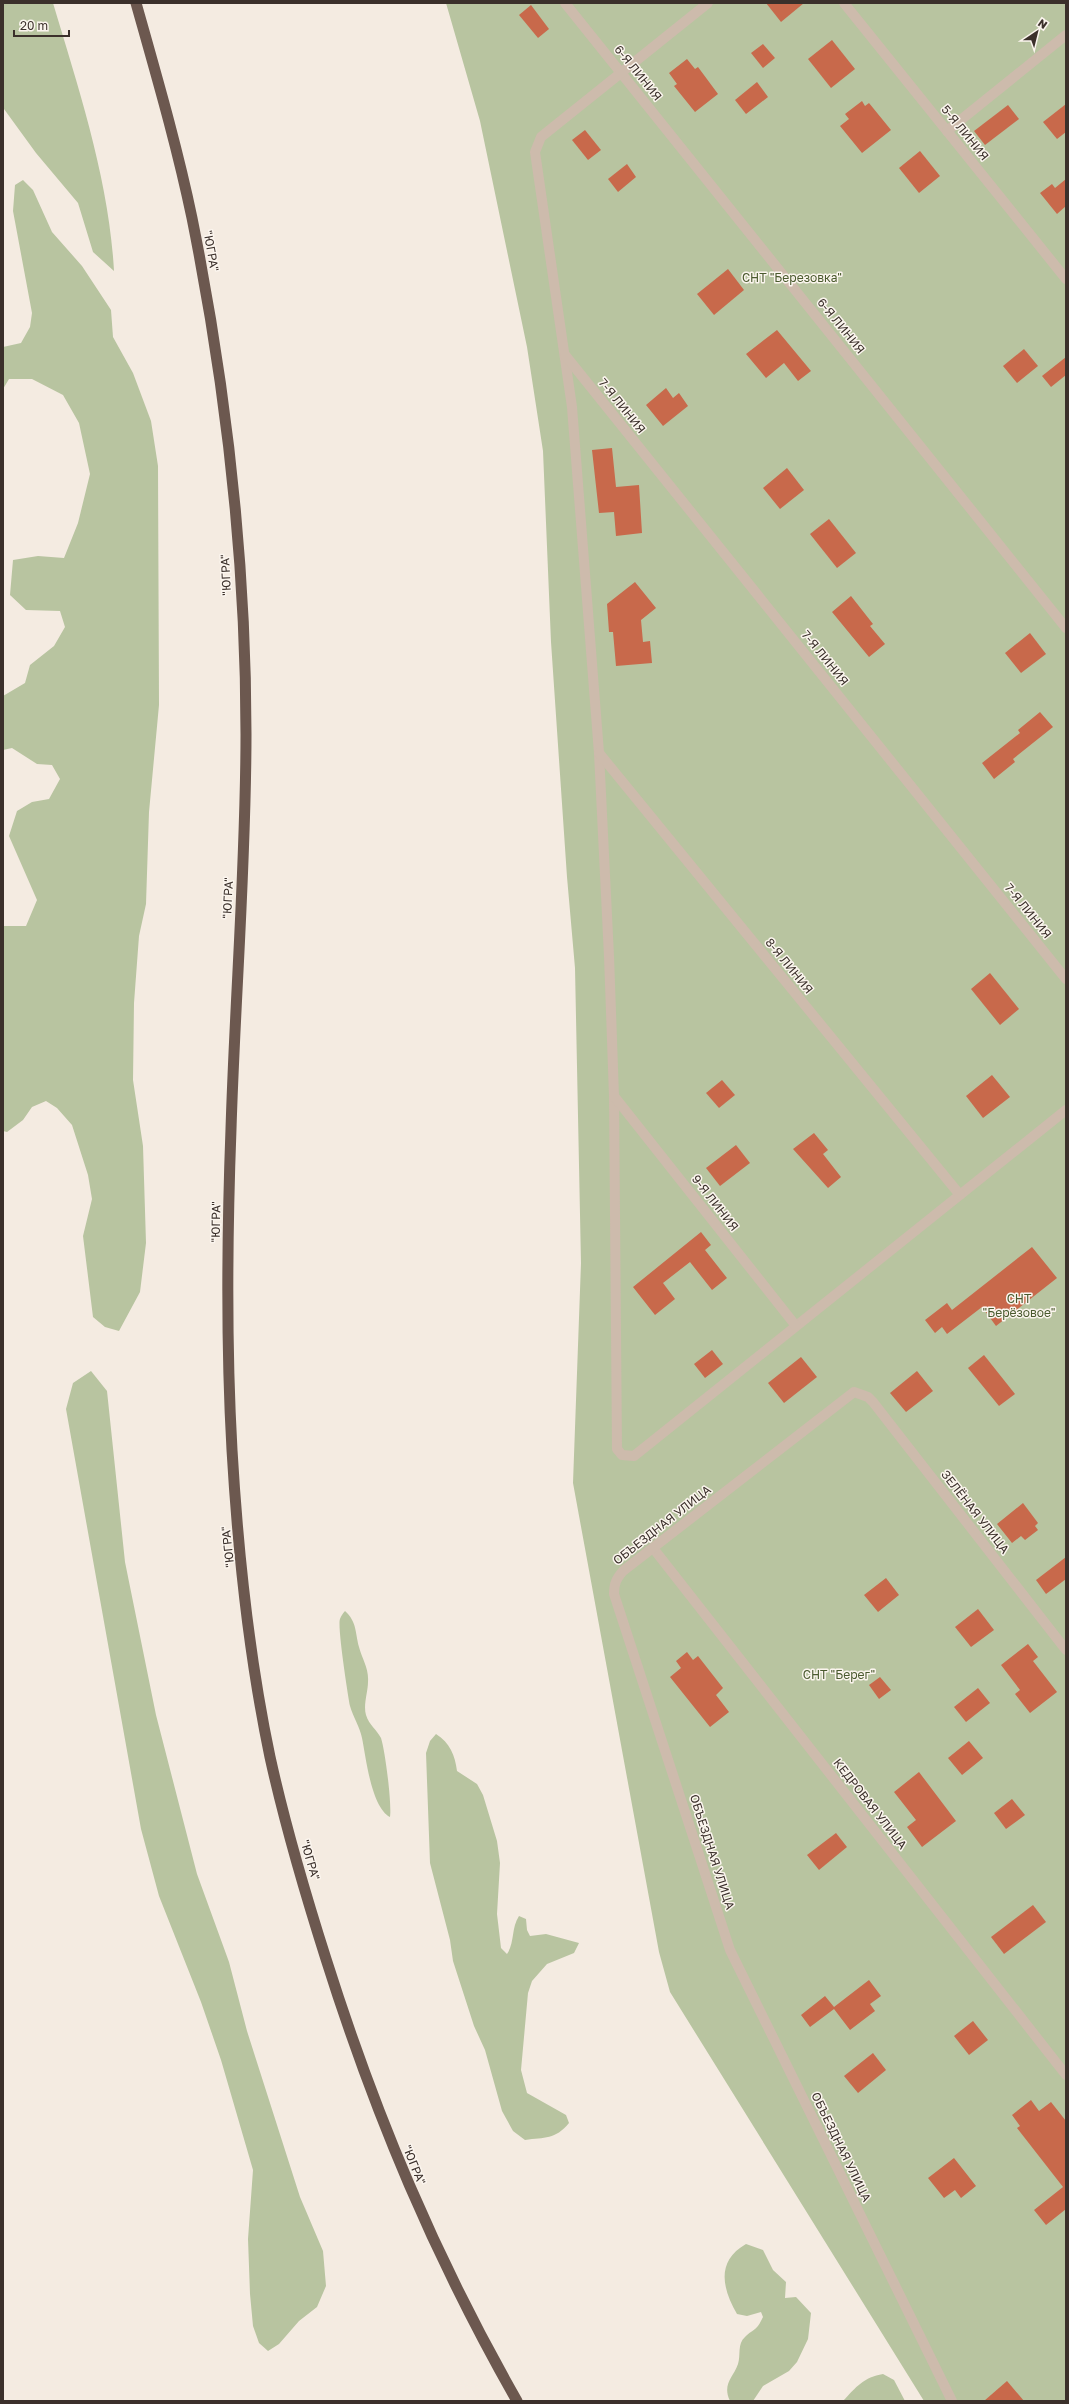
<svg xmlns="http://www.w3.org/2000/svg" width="1069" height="2404" font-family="'Golos Text',sans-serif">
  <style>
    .green { fill: #b8c4a0 }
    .building { fill: #c8694b }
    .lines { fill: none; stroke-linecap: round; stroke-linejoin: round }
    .minor { stroke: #cdbbac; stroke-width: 10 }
    .trunk { stroke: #6c584f; stroke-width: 11 }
    .labels { text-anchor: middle; stroke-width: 3; stroke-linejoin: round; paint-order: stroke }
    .street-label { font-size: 12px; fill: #3b302b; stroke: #fbf5ee }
    .park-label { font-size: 12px; fill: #4a5a2e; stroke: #fbf5ee }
  </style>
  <rect width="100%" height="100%" fill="#f4ebe1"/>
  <!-- green -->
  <g class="green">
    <path d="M 3,3 L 53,3 C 79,90 109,180 114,271 L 93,252 L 78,203 L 36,153 L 4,109 Z"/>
    <path d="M 446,3 L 1066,3 L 1066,2401 L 924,2401 L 670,1992 L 659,1952 L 573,1483 L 581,1263 L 575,968 L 567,877 L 551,642 L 543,451 L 527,347 L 480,121 Z"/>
    <path d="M 23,180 L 33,190 L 52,232 L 82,266 L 111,310 L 113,337 L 133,373 L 151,421 L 158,466 L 159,705 L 149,812 L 146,904 L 139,936 L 134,1003 L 133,1080 L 143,1146 L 146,1243 L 140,1292 L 119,1331 L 105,1327 L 93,1317 L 83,1236 L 92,1199 L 88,1175 L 72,1125 L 57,1108 L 46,1101 L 32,1107 L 23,1120 L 7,1132 L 3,1131 L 3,926 L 26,926 L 37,900 L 9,836 L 17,811 L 32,802 L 49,799 L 60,779 L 52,765 L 37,764 L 12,748 L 3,750 L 3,696 L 25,683 L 30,665 L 54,646 L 65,627 L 60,611 L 26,610 L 10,595 L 13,560 L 38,556 L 64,558 L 78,523 L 90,474 L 79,423 L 63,395 L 32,379 L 9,379 L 3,389 L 3,347 L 21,343 L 30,327 L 32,313 L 13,211 L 15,185 Z"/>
    <path d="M 91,1371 L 107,1391 L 125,1562 L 156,1715 L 197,1874 L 229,1962 L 247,2031 L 300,2197 L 323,2251 L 326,2286 L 317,2307 L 299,2321 L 279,2344 L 268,2351 L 259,2343 L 253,2326 L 250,2294 L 248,2239 L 253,2170 L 221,2060 L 201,2002 L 159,1896 L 141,1829 L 66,1409 L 73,1383 Z"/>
    <path d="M 345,1611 C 357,1622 355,1632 359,1647 C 362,1659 369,1668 368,1682 C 368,1692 363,1705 366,1715 C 369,1725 377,1730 381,1738 C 385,1750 392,1804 390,1817 C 371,1807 366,1757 362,1738 C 360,1727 353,1717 350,1706 C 348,1696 337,1625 340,1619 C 341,1616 343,1613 345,1611 Z"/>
    <path d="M 436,1734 C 450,1743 455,1755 457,1771 L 477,1784 L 483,1795 L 497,1841 L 500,1863 L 497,1914 L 501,1948 L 507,1954 C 515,1942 511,1928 519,1916 L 526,1919 L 527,1930 L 530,1936 L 546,1934 L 579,1943 L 574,1953 L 547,1964 L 532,1981 L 528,1993 L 521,2070 L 527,2093 L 566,2115 L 569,2123 C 555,2140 545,2137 525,2140 L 513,2131 L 502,2111 L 485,2050 L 474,2026 L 453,1961 L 450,1940 L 430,1863 L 426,1753 L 430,1741 Z"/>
    <path d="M 746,2244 L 763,2250 L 773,2270 L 786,2282 L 785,2298 L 796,2297 L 811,2313 L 808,2339 L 797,2362 L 789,2371 L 763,2386 L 753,2401 L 730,2401 C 722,2384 733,2378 738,2364 C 741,2355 737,2344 745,2337 C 754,2328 756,2332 763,2317 L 761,2312 L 747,2316 L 737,2314 C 722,2288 716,2261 746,2244 Z"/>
    <path d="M 883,2374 L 894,2380 L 905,2401 L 843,2401 C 856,2387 864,2377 883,2374 Z"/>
  </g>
  <!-- building -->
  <g class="building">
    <path d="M 766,3 L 804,3 L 781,22 Z"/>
    <path d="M 531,5 L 549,29 L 538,38 L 519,15 Z"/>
    <path d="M 832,40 L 855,69 L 831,88 L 808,59 Z"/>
    <path d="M 763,44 L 775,58 L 763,68 L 751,53 Z"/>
    <path d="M 687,59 L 695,69 L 698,67 L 718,94 L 695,112 L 674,86 L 677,84 L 669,73 Z"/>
    <path d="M 757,82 L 768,97 L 746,114 L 735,100 Z"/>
    <path d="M 862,101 L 865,106 L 869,103 L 891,130 L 862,153 L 840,126 L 849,119 L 845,114 Z"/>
    <path d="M 1066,104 L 1066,132 L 1057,139 L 1043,122 Z"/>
    <path d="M 1008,105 L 1019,119 L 985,145 L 974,131 Z"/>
    <path d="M 585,130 L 601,150 L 588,160 L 572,140 Z"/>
    <path d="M 920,151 L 940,176 L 919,193 L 899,168 Z"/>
    <path d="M 627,164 L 636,177 L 618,192 L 608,179 Z"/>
    <path d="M 1066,179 L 1066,206 L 1057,214 L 1040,193 L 1052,184 L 1055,188 Z"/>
    <path d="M 728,269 L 744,290 L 714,315 L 697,294 Z"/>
    <path d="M 777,330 L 811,371 L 798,381 L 784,363 L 766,378 L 746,354 Z"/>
    <path d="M 1024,349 L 1038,366 L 1017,383 L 1003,366 Z"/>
    <path d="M 1066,357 L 1066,375 L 1051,387 L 1042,376 Z"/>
    <path d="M 666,388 L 673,398 L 679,393 L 688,406 L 663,426 L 646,405 Z"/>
    <path d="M 612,448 L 616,487 L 639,485 L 642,533 L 616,536 L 614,512 L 599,513 L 592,450 Z"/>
    <path d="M 787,468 L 804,490 L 780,509 L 763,488 Z"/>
    <path d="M 829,519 L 856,553 L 837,568 L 810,534 Z"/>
    <path d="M 635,582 L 656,608 L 641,620 L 643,642 L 650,641 L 652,663 L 616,666 L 613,632 L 609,632 L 607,604 Z"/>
    <path d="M 851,596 L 873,624 L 870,626 L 885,644 L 869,657 L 832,612 Z"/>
    <path d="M 1030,633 L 1046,654 L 1021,673 L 1005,653 Z"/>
    <path d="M 1040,712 L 1053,727 L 1013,759 L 1015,762 L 994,779 L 982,763 L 1020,733 L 1018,730 Z"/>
    <path d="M 990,973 L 1019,1009 L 1000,1025 L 971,989 Z"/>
    <path d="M 992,1075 L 1010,1097 L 983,1118 L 966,1096 Z"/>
    <path d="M 722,1080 L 735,1095 L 719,1108 L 706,1093 Z"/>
    <path d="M 814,1133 L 828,1150 L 823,1154 L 841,1177 L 828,1188 L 793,1149 Z"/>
    <path d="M 736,1145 L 750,1163 L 720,1186 L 706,1168 Z"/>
    <path d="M 701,1232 L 711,1245 L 705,1250 L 727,1278 L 712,1290 L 690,1262 L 663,1283 L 675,1299 L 655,1315 L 633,1287 Z"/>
    <path d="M 1032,1247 L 1057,1278 L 996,1326 L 982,1307 L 947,1334 L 942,1327 L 935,1333 L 925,1320 L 947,1303 L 952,1310 Z"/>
    <path d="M 712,1350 L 723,1364 L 705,1378 L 694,1364 Z"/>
    <path d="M 984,1355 L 1015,1394 L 999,1406 L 968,1368 Z"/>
    <path d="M 801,1357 L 817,1377 L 784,1403 L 768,1383 Z"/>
    <path d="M 917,1371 L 933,1391 L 906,1412 L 890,1393 Z"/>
    <path d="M 1023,1503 L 1038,1523 L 1035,1526 L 1038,1530 L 1025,1540 L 1021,1536 L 1012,1543 L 997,1524 Z"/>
    <path d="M 1066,1557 L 1066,1579 L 1046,1594 L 1036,1580 Z"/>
    <path d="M 886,1578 L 899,1595 L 878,1612 L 864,1595 Z"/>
    <path d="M 978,1609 L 994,1630 L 971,1647 L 955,1627 Z"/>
    <path d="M 1028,1644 L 1038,1657 L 1033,1661 L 1057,1692 L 1030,1713 L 1015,1694 L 1020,1690 L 1001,1665 Z"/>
    <path d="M 687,1652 L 693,1660 L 698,1656 L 723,1688 L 716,1695 L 729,1712 L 710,1727 L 670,1677 L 681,1668 L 676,1661 Z"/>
    <path d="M 880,1677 L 891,1690 L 879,1699 L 869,1685 Z"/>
    <path d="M 978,1688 L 990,1703 L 966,1722 L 954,1707 Z"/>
    <path d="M 969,1741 L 983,1758 L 962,1775 L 948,1758 Z"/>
    <path d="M 919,1772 L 956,1821 L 922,1847 L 907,1827 L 916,1820 L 894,1792 Z"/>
    <path d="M 1012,1799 L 1025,1815 L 1006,1829 L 994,1813 Z"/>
    <path d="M 836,1833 L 847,1847 L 819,1870 L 807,1855 Z"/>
    <path d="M 1033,1905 L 1046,1922 L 1004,1954 L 991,1937 Z"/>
    <path d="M 869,1980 L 881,1996 L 870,2004 L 875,2011 L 850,2030 L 834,2009 L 810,2027 L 801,2015 L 825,1996 L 834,2007 Z"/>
    <path d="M 973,2021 L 988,2040 L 969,2055 L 954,2036 Z"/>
    <path d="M 873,2053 L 886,2070 L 858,2093 L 844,2076 Z"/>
    <path d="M 1031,2100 L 1039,2111 L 1051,2102 L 1066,2121 L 1066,2209 L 1046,2225 L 1034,2210 L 1063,2187 L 1017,2128 L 1020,2126 L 1012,2115 Z"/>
    <path d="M 954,2158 L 976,2186 L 961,2198 L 955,2190 L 944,2198 L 928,2178 Z"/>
    <path d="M 1007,2381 L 1024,2401 L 984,2401 Z"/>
  </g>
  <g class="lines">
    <!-- minor -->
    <g class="minor">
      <path d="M 565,3 L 1066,628"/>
      <path d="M 708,3 L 541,137 L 535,152 L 572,407 L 599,753 L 609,956 L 614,1096 L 617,1449 L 622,1455 L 634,1456 L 1066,1110"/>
      <path d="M 844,3 L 1066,279"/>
      <path d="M 947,131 L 1066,35"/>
      <path d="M 565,355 L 1066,979"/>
      <path d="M 599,753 L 960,1195"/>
      <path d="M 614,1096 L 796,1326"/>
      <path d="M 653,1548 L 1066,2075"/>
      <path d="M 952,2401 L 730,1950 L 614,1594 C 614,1584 616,1579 623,1571 L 854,1392 L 868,1397 L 873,1402 L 1066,1650"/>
    </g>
    <!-- trunk -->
    <path class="trunk" d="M 136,3 C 156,74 177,146 192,218 C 226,387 246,562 246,734 C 246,866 235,997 231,1129 C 227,1236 226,1344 232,1450 C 238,1553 249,1657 270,1757 C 285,1825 305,1893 326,1959 C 376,2117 435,2257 517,2401"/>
  </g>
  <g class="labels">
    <!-- street labels -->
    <g class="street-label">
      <text transform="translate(638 73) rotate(51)" y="4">6-Я ЛИНИЯ</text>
      <text transform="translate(965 133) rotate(51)" y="4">5-Я ЛИНИЯ</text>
      <text transform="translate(211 251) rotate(80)" y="4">"ЮГРА"</text>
      <text transform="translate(841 326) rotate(51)" y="4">6-Я ЛИНИЯ</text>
      <text transform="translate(622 406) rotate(51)" y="4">7-Я ЛИНИЯ</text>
      <text transform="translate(226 575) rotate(-93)" y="4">"ЮГРА"</text>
      <text transform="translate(825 658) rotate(51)" y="4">7-Я ЛИНИЯ</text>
      <text transform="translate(228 898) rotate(-87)" y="4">"ЮГРА"</text>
      <text transform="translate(1028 911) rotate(51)" y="4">7-Я ЛИНИЯ</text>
      <text transform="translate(789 966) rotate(51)" y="4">8-Я ЛИНИЯ</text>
      <text transform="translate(715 1203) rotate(52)" y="4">9-Я ЛИНИЯ</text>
      <text transform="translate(216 1222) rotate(-89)" y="4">"ЮГРА"</text>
      <text transform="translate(975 1512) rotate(52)" y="4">ЗЕЛЁНАЯ УЛИЦА</text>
      <text transform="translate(662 1525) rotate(-38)" y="4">ОБЪЕЗДНАЯ УЛИЦА</text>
      <text transform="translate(228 1547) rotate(-96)" y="4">"ЮГРА"</text>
      <text transform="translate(870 1804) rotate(52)" y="4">КЕДРОВАЯ УЛИЦА</text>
      <text transform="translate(712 1852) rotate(72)" y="4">ОБЪЕЗДНАЯ УЛИЦА</text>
      <text transform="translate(310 1860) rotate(74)" y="4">"ЮГРА"</text>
      <text transform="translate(841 2147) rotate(64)" y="4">ОБЪЕЗДНАЯ УЛИЦА</text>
      <text transform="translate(414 2165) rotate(68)" y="4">"ЮГРА"</text>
    </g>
    <!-- park labels -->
    <g class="park-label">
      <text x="792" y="282">СНТ "Березовка"</text>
      <text x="1019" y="1303">СНТ<tspan x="1019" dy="14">"Берёзовое"</tspan></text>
      <text x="839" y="1679">СНТ "Берег"</text>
    </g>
  </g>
  <!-- border -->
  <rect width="1069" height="2404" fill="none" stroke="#3b302b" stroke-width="8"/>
  <!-- north arrow -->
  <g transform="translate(1037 32) rotate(35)" stroke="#fbf5ee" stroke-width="3" paint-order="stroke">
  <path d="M0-3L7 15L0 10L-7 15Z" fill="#3b302b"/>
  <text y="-6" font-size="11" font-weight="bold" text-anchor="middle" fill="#3b302b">N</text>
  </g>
  <!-- scale -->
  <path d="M14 30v6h55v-6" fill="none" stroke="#3b302b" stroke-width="2"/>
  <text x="20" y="30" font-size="12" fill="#3b302b" stroke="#fbf5ee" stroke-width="3" paint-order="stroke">20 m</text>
</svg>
